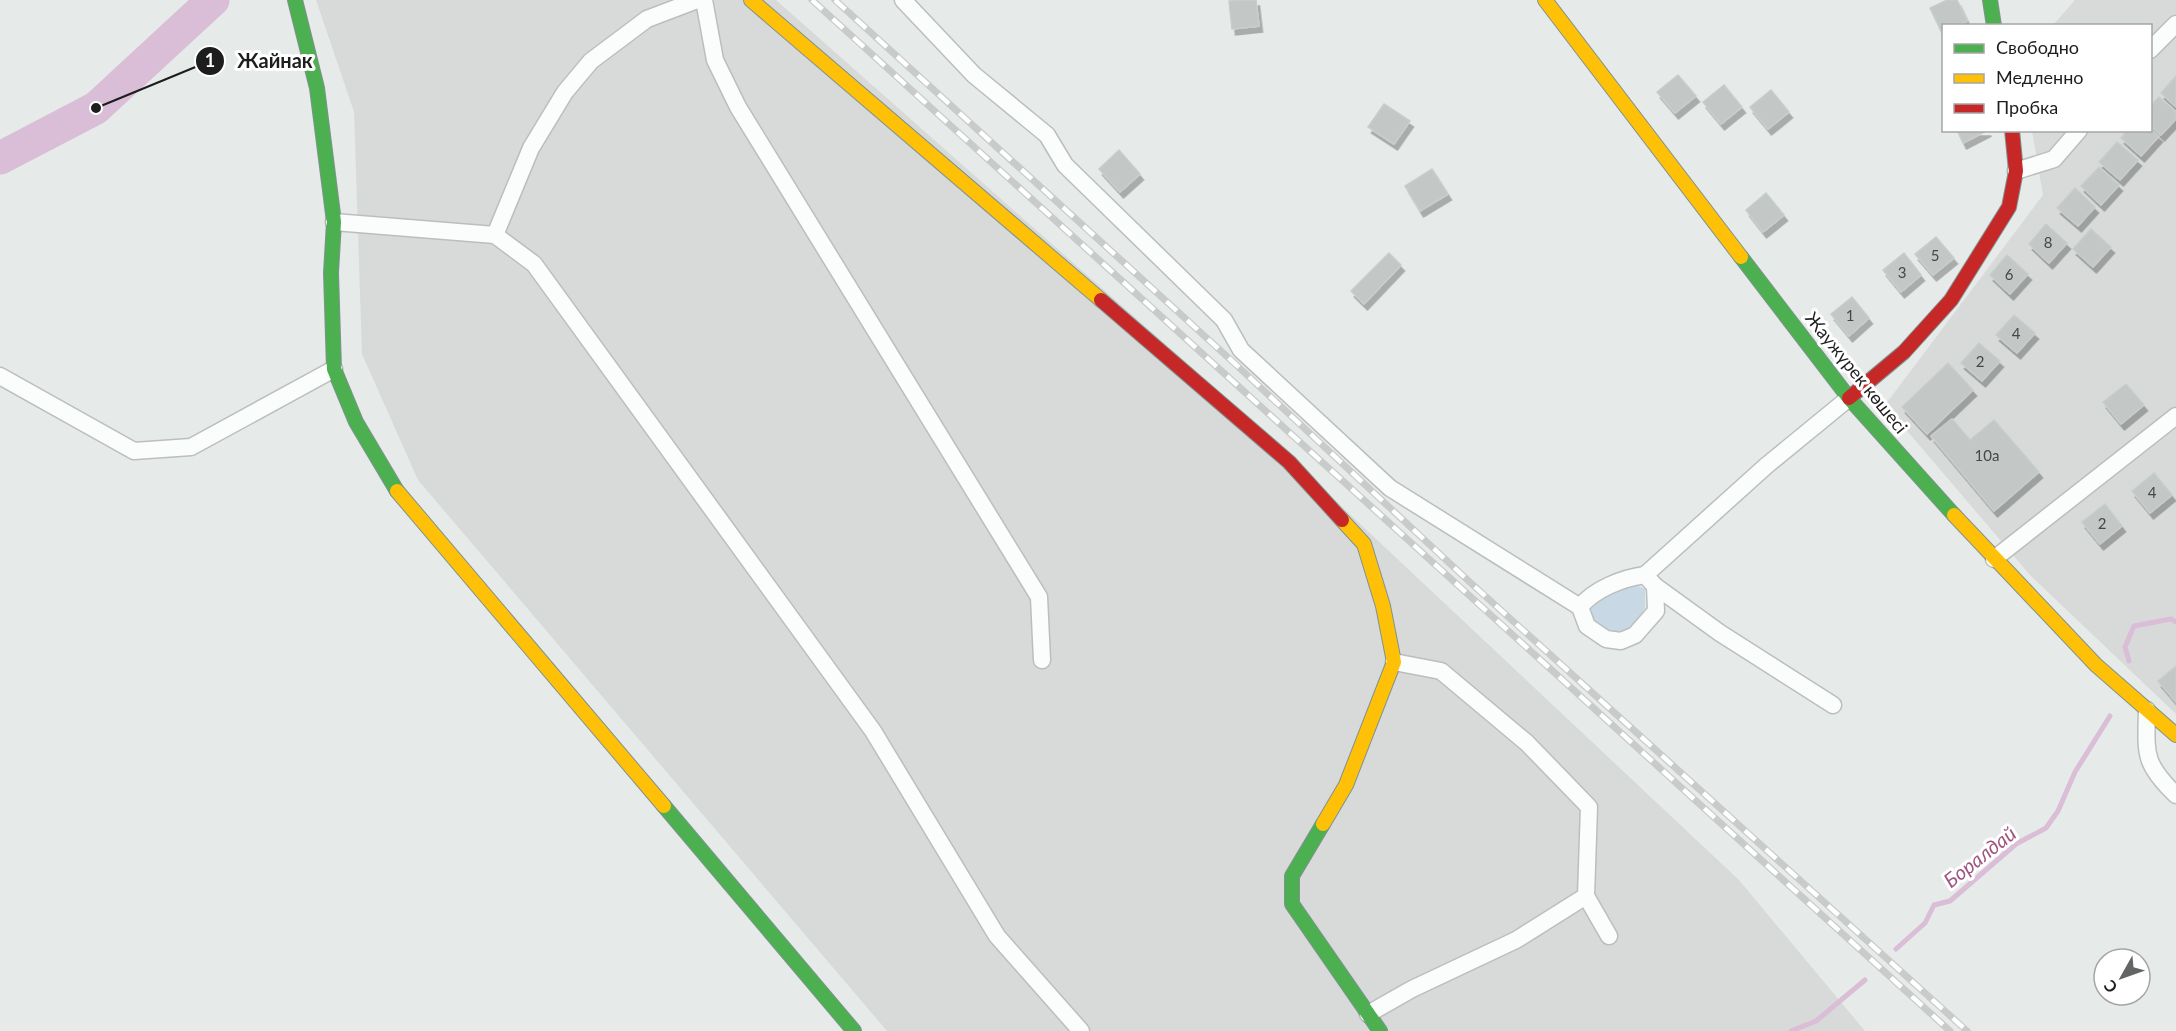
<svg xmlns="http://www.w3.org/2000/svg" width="2176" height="1031" font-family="Lato,sans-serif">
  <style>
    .residential { fill: #d7dad9 }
    .grass { fill: #c8d9e5 }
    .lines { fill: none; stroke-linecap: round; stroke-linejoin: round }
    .stream { stroke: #dabdd6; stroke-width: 5 }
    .river { stroke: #dabdd6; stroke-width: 33 }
    .building { fill: #c3c7c5; stroke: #c7ceca; stroke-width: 1.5; filter: url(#shadow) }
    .street-casing { stroke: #bcbebe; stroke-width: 19 }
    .fast-casing { stroke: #809292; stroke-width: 16 }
    .slow-casing { stroke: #809292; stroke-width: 16 }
    .jam-casing { stroke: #809292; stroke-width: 16 }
    .street { stroke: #fbfcfc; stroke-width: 16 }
    .fast { stroke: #4caf50; stroke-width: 14 }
    .slow { stroke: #ffc107; stroke-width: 14 }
    .jam { stroke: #c62828; stroke-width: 14 }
    .rail-casing { stroke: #c9caca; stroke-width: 7 }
    .rail { stroke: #fff; stroke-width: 4.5; stroke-dasharray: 14; stroke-linecap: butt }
    .labels { text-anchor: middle; stroke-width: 6; stroke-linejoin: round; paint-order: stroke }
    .number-label { font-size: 15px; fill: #464847 }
    .street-label { font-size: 18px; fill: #1d1d1d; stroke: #fff }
    .water-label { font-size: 20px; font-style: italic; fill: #a0557f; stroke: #fff }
    .leader { fill: none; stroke: #1d1d1d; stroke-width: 2 }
    .callout-dot { fill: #1d1d1d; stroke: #fff; stroke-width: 2 }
    .mark-label { font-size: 18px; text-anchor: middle; font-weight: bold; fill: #fff }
    .callout-label { font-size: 20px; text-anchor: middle; font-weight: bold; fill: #1d1d1d; stroke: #fff; stroke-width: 6; stroke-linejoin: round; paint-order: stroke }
  </style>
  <defs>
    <filter id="shadow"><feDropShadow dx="3.5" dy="6" stdDeviation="0" flood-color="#0004"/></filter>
  </defs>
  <rect width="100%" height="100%" fill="#e6ebe9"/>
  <!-- residential -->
  <g class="residential">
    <path d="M 316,0 L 776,0 L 1224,396 L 1739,880 L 1865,1031 L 887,1031 L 418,480 L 362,354 L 354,112 Z"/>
    <path d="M 2075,0 L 2176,0 L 2176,714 L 2030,575 L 1885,405 L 2043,195 L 2032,131 L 2150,130 L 2150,26 L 2053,25 Z"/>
  </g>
  <!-- grass -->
  <path class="grass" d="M 1633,584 L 1645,589 L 1645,608 L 1638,620 L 1624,634 L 1610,636 L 1593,626 L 1589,612 L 1593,601 Z"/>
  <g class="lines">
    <!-- stream -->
    <g class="stream">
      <path d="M 2129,661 L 2125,647 L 2134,626 L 2171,619 L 2176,622"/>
      <path d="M 1896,949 L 1925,923 L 1934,905 L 1950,901 L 2016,844 L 2046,828 L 2058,811 L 2075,772 L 2110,716"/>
      <path d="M 1791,1031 L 1816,1021 L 1865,980"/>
    </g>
    <!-- river -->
    <path class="river" d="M 0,158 L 96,108 L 213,0"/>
  </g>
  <!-- building -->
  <g class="building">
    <path d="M 1256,0 L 1259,26 L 1232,29 L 1229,1 Z"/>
    <path d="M 1947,0 L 1957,0 L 1967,21 L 1957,26 L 1944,26 L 1942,33 L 1930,8 Z"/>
    <path d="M 1678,75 L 1696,96 L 1675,113 L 1657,92 Z"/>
    <path d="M 2176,76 L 2176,107 L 2161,93 Z"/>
    <path d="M 1724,85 L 1742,107 L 1721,124 L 1703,102 Z"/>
    <path d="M 1771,90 L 1789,112 L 1768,129 L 1750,107 Z"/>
    <path d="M 2159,97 L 2176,112 L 2176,119 L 2161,135 L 2150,125 L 2150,106 Z"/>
    <path d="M 1384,104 L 1410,121 L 1394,144 L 1368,127 Z"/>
    <path d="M 2150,129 L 2159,136 L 2141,156 L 2121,138 L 2127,130 Z"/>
    <path d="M 1957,130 L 1988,130 L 1963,143 Z"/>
    <path d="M 2117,142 L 2138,160 L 2120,180 L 2099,162 Z"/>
    <path d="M 1119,150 L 1140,174 L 1120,192 L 1099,169 Z"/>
    <path d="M 2099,167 L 2119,185 L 2101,205 L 2081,186 Z"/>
    <path d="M 1432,169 L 1448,194 L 1420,211 L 1405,186 Z"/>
    <path d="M 2075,188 L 2095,207 L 2078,226 L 2057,208 Z"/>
    <path d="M 1766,193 L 1784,215 L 1763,232 L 1746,210 Z"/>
    <path d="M 2046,224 L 2067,243 L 2049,263 L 2029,244 Z"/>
    <path d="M 2091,229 L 2111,247 L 2093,267 L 2073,249 Z"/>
    <path d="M 1936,237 L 1954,258 L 1933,275 L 1915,254 Z"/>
    <path d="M 1389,253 L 1401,265 L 1364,304 L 1351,291 Z"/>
    <path d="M 1904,253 L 1921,275 L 1901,292 L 1883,270 Z"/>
    <path d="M 2007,255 L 2028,274 L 2010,294 L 1990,275 Z"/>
    <path d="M 1852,297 L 1869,318 L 1849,336 L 1831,314 Z"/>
    <path d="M 2014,315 L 2035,333 L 2017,353 L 1996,335 Z"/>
    <path d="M 1979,343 L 2000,361 L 1982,381 L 1961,363 Z"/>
    <path d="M 1948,363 L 1973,390 L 1927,434 L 1902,407 Z"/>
    <path d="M 2126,384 L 2144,405 L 2121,424 L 2103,402 Z"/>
    <path d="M 1952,419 L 1970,440 L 1994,420 L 2039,472 L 1994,511 L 1931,436 Z"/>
    <path d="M 2154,473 L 2172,495 L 2150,513 L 2132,491 Z"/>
    <path d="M 2105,504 L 2122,526 L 2100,544 L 2082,522 Z"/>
    <path d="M 2176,666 L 2176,702 L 2158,681 Z"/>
  </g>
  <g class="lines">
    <defs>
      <g id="street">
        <path d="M 704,0 L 715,60 L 738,107 L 1039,597 L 1042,660"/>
        <path d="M 903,0 L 974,75 L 1047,135 L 1065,165 L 1224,320 L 1241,350 L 1390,488 L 1580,607 L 1587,626 L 1606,639 L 1621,641 L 1635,635 L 1656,611 L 1655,586 L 1645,575 C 1623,578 1594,589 1580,607"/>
        <path d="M 2150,50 L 2176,24"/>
        <path d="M 2016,171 L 2054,159 L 2079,130"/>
        <path d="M 334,222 L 495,235 L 534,264 L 873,731 L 997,936 L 1081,1031"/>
        <path d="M 495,235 L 531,148 L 565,92 L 591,61 L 647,19 L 697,0"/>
        <path d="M 0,376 L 134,451 L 191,447 L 334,369"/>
        <path d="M 1994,559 L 2176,416"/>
        <path d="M 1645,575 L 1766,466 L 1849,398"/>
        <path d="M 1655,586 L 1720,633 L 1833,705"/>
        <path d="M 1394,662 L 1441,671 L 1527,743 L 1589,807 L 1586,896 L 1609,936"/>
        <path d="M 2147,710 C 2146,754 2143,763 2176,795"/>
        <path d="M 1368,1014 L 1412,989 L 1516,940 L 1586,896"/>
      </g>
      <g id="fast">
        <path d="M 295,0 L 317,88 L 334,222 L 331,273 L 334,369 L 356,422 L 397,491"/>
        <path d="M 1990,0 L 1994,26"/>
        <path d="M 1741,257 L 1849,398 L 1954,515"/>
        <path d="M 664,806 L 854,1031"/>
        <path d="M 1323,824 L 1292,876 L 1292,904 L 1380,1031"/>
      </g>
      <g id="slow">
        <path d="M 751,0 L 1101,300"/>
        <path d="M 1545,0 L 1741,257"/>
        <path d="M 397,491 L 664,806"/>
        <path d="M 1954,515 L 2096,665 L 2176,735"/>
        <path d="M 1323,824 L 1346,785 L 1394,662 L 1383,606 L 1364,544 L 1342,520"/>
      </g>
      <g id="jam">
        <path d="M 1101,300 L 1289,462 L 1342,520"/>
        <path d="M 1849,398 L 1904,352 L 1951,300 L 2009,207 L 2016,171 L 2012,130"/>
      </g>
    </defs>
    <!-- street casing -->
    <use href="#street" class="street-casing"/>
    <!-- fast casing -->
    <use href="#fast" class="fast-casing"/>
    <!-- slow casing -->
    <use href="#slow" class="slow-casing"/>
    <!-- jam casing -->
    <use href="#jam" class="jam-casing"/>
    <!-- street -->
    <use href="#street" class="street"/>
    <!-- fast -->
    <use href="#fast" class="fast"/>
    <!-- slow -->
    <use href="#slow" class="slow"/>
    <!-- jam -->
    <use href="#jam" class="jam"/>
    <defs>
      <g id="rail">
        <path d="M 812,0 L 1950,1031"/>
        <path d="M 835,0 L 1232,361 L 1473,585 L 1967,1031"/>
      </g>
    </defs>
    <!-- rail casing -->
    <use href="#rail" class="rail-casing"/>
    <!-- rail -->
    <use href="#rail" class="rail"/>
  </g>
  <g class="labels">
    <!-- number labels -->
    <g class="number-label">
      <text x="2048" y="248">8</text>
      <text x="1935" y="261">5</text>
      <text x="1902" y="278">3</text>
      <text x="2009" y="280">6</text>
      <text x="1850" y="321">1</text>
      <text x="2016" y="339">4</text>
      <text x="1980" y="367">2</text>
      <text x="1987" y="461">10а</text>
      <text x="2152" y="498">4</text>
      <text x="2102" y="529">2</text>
    </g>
    <!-- street labels -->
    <g class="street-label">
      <text transform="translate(1856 373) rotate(51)" y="6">Жаужүрек көшесі</text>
    </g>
    <!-- water labels -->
    <g class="water-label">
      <text transform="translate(1980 857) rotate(-38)" y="7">Боралдай</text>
    </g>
  </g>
  <!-- callouts -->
  <path class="leader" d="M96 108L210 61"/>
  <g class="callout-dot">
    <circle cx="96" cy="108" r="6"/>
    <circle cx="210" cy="61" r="15"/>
  </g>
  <g class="mark-label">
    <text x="210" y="67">1</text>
  </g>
  <g class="callout-label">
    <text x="275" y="68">Жайнак</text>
  </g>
  <!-- legend -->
  <rect x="1942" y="24" width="210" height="108" fill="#ffffff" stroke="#a5a5a5" stroke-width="1.5"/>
  <rect x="1954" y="44" width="30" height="9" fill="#4caf50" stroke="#a5a5a5" stroke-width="1.5"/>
  <text x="1996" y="54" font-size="18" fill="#1d1d1d">Свободно</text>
  <rect x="1954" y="74" width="30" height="9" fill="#ffc107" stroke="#a5a5a5" stroke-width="1.5"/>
  <text x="1996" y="84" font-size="18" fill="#1d1d1d">Медленно</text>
  <rect x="1954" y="104" width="30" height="9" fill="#c62828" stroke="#a5a5a5" stroke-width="1.5"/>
  <text x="1996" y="114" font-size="18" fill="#1d1d1d">Пробка</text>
  <!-- north arrow -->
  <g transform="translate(2122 977) rotate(230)"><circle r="28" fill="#ffffff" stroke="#a5a5a5" stroke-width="1.5"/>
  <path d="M0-4.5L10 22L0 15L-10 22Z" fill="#636564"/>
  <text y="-9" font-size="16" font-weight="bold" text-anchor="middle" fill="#1d1d1d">С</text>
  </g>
</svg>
